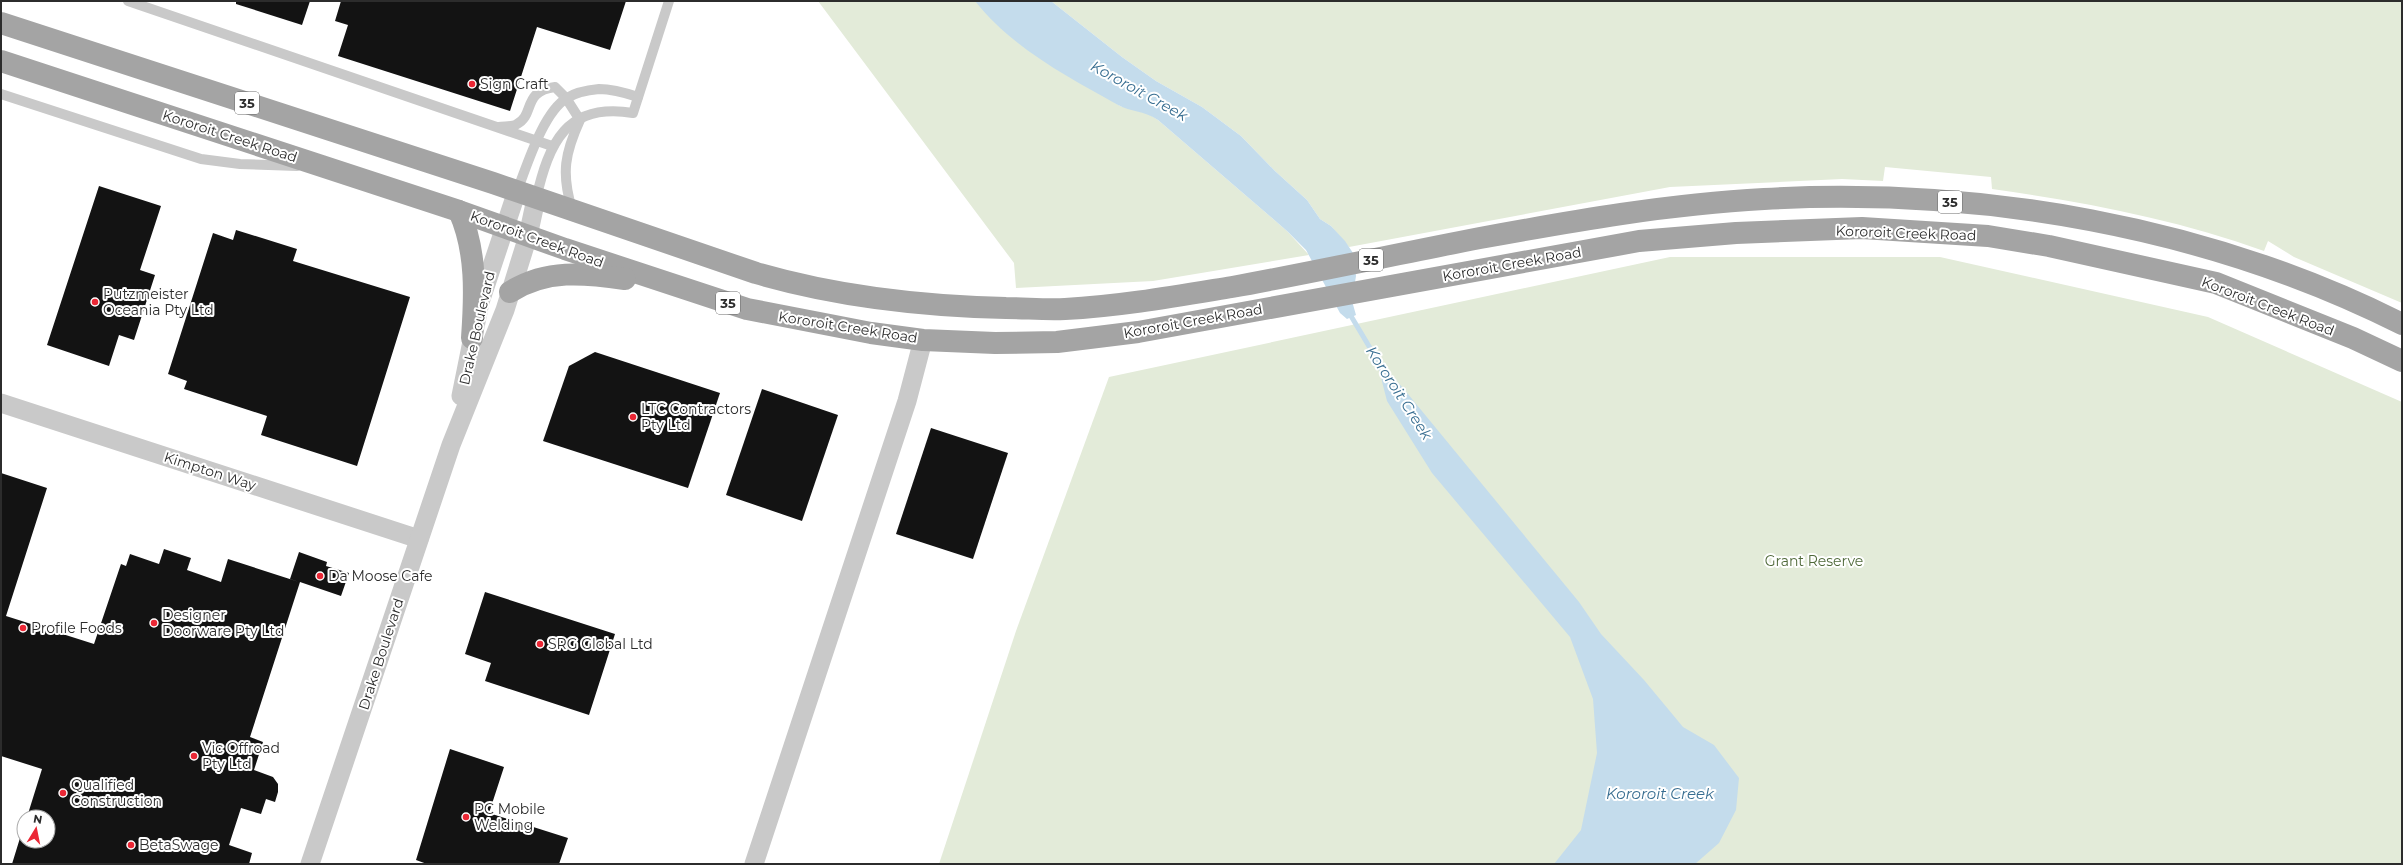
<svg xmlns="http://www.w3.org/2000/svg" width="2403" height="865" font-family="Montserrat,sans-serif">
  <style>
    .green { fill: #e3ebd9 }
    .water { fill: #c4dcec }
    .lines { fill: none; stroke-linecap: round; stroke-linejoin: round }
    .stream { stroke: #c4dcec; stroke-width: 5 }
    .building { fill: #131313 }
    .service { stroke: #c9c9c9; stroke-width: 10 }
    .minor { stroke: #c9c9c9; stroke-width: 19 }
    .primary { stroke: #a4a4a4; stroke-width: 22 }
    .poi-dot { fill: #eb2735; stroke: #fff; stroke-width: 1.5 }
    .labels { text-anchor: middle; stroke-width: 4; stroke-linejoin: round; paint-order: stroke }
    .shield { fill: #fff; stroke: #6b6b6b; stroke-width: 1 }
    .shield-label { font-size: 13px; font-weight: bold; fill: #2c2c2c }
    .poi-label { font-size: 14px; fill: #2c2c2c; stroke: #fff; text-anchor: start }
    .street-label { font-size: 14px; fill: #2c2c2c; stroke: #fff }
    .park-label { font-size: 14px; fill: #4f6939; stroke: #fff }
    .water-label { font-size: 15px; font-style: italic; fill: #386e91; stroke: #fff }
  </style>
  <rect width="100%" height="100%" fill="#fff"/>
  <!-- green -->
  <g class="green">
    <path d="M 818,1 L 975,1 L 1097,91 L 1120,106 L 1147,113 L 1158,120 L 1287,231 L 1309,255 L 1153,281 L 1016,288 L 1014,263 Z"/>
    <path d="M 1051,1 L 2402,1 L 2402,303 L 2294,257 L 2268,241 L 2264,251 C 2176,219 2084,202 1992,189 L 1991,177 L 1885,167 L 1883,181 L 1842,179 L 1670,187 L 1349,247 L 1331,226 L 1320,219 L 1307,200 L 1275,171 L 1241,136 L 1202,107 L 1156,81 L 1122,57 Z"/>
    <path d="M 1670,257 L 1940,257 L 2208,317 L 2402,402 L 2402,864 L 939,864 L 1016,631 L 1109,377 Z"/>
  </g>
  <!-- water -->
  <g class="water">
    <path d="M 975,1 L 1051,1 L 1122,57 L 1156,81 L 1202,107 L 1241,136 L 1275,171 L 1307,200 L 1320,219 L 1331,226 L 1345,241 L 1353,253 L 1356,276 L 1352,301 L 1356,315 L 1347,319 L 1340,313 L 1306,250 L 1287,231 L 1158,120 C 1143,110 1131,112 1118,105 C 1068,77 1012,48 975,1 Z"/>
    <path d="M 1376,358 L 1403,388 L 1579,602 L 1601,634 L 1644,680 L 1683,727 L 1714,745 L 1739,778 L 1736,810 L 1719,843 L 1695,864 L 1554,864 L 1581,830 L 1597,753 L 1593,699 L 1570,637 L 1432,473 L 1387,401 Z"/>
  </g>
  <g class="lines">
    <!-- stream -->
    <path class="stream" d="M 1348,311 L 1379,363"/>
  </g>
  <!-- building -->
  <g class="building">
    <path d="M 236,1 L 310,1 L 302,25 L 236,4 Z"/>
    <path d="M 341,1 L 626,1 L 610,50 L 537,27 L 510,111 L 338,56 L 348,25 L 335,21 Z"/>
    <path d="M 99,186 L 161,206 L 140,270 L 155,275 L 134,340 L 119,335 L 109,366 L 47,345 Z"/>
    <path d="M 236,230 L 297,249 L 293,261 L 410,297 L 357,466 L 261,435 L 267,416 L 184,389 L 187,381 L 168,374 L 213,233 L 233,240 Z"/>
    <path d="M 595,352 L 720,393 L 688,488 L 543,441 L 569,366 Z"/>
    <path d="M 762,389 L 838,415 L 802,521 L 726,495 Z"/>
    <path d="M 931,428 L 1008,453 L 973,559 L 896,534 Z"/>
    <path d="M 1,473 L 47,488 L 6,616 L 94,644 L 121,564 L 126,566 L 130,554 L 159,564 L 164,549 L 191,558 L 187,570 L 221,582 L 228,559 L 299,582 L 290,579 L 299,552 L 327,562 L 326,566 L 349,573 L 341,596 L 300,582 L 250,737 L 263,742 L 254,770 L 273,777 L 278,784 L 278,792 L 275,802 L 266,799 L 261,814 L 241,808 L 229,845 L 252,853 L 249,864 L 12,864 L 24,825 L 24,841 L 48,841 L 48,817 L 27,817 L 42,769 L 1,756 Z"/>
    <path d="M 485,592 L 615,634 L 589,715 L 485,681 L 491,663 L 465,654 Z"/>
    <path d="M 450,749 L 504,767 L 489,813 L 568,838 L 559,864 L 427,864 L 416,860 Z"/>
  </g>
  <g class="lines">
    <!-- service -->
    <g class="service">
      <path d="M 128,1 L 552,146"/>
      <path d="M 1,94 L 201,159 L 240,164 L 297,166"/>
      <path d="M 499,127 C 504,126 513,127 517,124 C 535,115 522,91 555,87 L 566,98 L 580,120 C 565,153 561,173 572,209"/>
      <path d="M 517,191 C 527,166 543,112 567,98 C 576,92 589,90 599,89 C 613,89 626,93 638,97"/>
      <path d="M 536,199 C 549,143 566,102 633,113 L 669,1"/>
    </g>
    <!-- minor -->
    <g class="minor">
      <path d="M 461,396 L 480,302 L 517,191"/>
      <path d="M 1,403 L 419,539"/>
      <path d="M 310,864 L 451,445 L 505,310 L 528,236 L 536,199"/>
      <path d="M 754,864 L 907,401 L 923,340"/>
    </g>
    <!-- primary -->
    <g class="primary">
      <path d="M 1,23 L 493,183 L 756,273 C 838,297 921,306 1006,308 C 1025,308 1045,310 1065,309 C 1121,306 1177,296 1232,287 C 1315,272 1397,254 1480,238 C 1573,221 1669,204 1764,199 C 1980,187 2207,226 2402,324"/>
      <path d="M 1,61 L 459,211 L 565,249 L 747,309 L 871,333 L 923,340 L 995,343 L 1057,342 L 1138,332 L 1639,241 L 1736,233 L 1862,228 L 1988,236 L 2049,246 L 2216,283 L 2353,338 L 2402,361"/>
      <path d="M 459,211 C 477,251 475,296 472,338"/>
      <path d="M 510,292 C 546,269 584,273 625,279"/>
    </g>
  </g>
  <!-- markers -->
  <g class="poi-dot">
    <circle cx="472" cy="84" r="4"/>
    <circle cx="95" cy="302" r="4"/>
    <circle cx="633" cy="417" r="4"/>
    <circle cx="320" cy="576" r="4"/>
    <circle cx="154" cy="623" r="4"/>
    <circle cx="23" cy="628" r="4"/>
    <circle cx="540" cy="644" r="4"/>
    <circle cx="194" cy="756" r="4"/>
    <circle cx="63" cy="793" r="4"/>
    <circle cx="466" cy="817" r="4"/>
    <circle cx="131" cy="845" r="4"/>
  </g>
  <g class="labels">
    <!-- shield labels -->
    <g class="shield">
      <rect x="235" y="92" width="24" height="22" rx="3"/>
      <rect x="1938" y="191" width="24" height="22" rx="3"/>
      <rect x="1359" y="249" width="24" height="22" rx="3"/>
      <rect x="716" y="292" width="24" height="22" rx="3"/>
    </g>
    <g class="shield-label">
      <text x="247" y="108">35</text>
      <text x="1950" y="207">35</text>
      <text x="1371" y="265">35</text>
      <text x="728" y="308">35</text>
    </g>
    <!-- poi labels -->
    <g class="poi-label">
      <text x="480" y="89">Sign Craft</text>
      <text x="103" y="299">Putzmeister<tspan x="103" dy="16">Oceania Pty Ltd</tspan></text>
      <text x="641" y="414">LTC Contractors<tspan x="641" dy="16">Pty Ltd</tspan></text>
      <text x="328" y="581">Da Moose Cafe</text>
      <text x="162" y="620">Designer<tspan x="162" dy="16">Doorware Pty Ltd</tspan></text>
      <text x="31" y="633">Profile Foods</text>
      <text x="548" y="649">SRG Global Ltd</text>
      <text x="202" y="753">Vic Offroad<tspan x="202" dy="16">Pty Ltd</tspan></text>
      <text x="71" y="790">Qualified<tspan x="71" dy="16">Construction</tspan></text>
      <text x="474" y="814">PC Mobile<tspan x="474" dy="16">Welding</tspan></text>
      <text x="139" y="850">BetaSwage</text>
    </g>
    <!-- street labels -->
    <g class="street-label">
      <text transform="translate(230 136) rotate(18)" y="5">Kororoit Creek Road</text>
      <text transform="translate(1906 233) rotate(2)" y="5">Kororoit Creek Road</text>
      <text transform="translate(537 239) rotate(20)" y="5">Kororoit Creek Road</text>
      <text transform="translate(1512 264) rotate(-10)" y="5">Kororoit Creek Road</text>
      <text transform="translate(2268 306) rotate(21)" y="5">Kororoit Creek Road</text>
      <text transform="translate(1193 321) rotate(-10)" y="5">Kororoit Creek Road</text>
      <text transform="translate(848 327) rotate(9)" y="5">Kororoit Creek Road</text>
      <text transform="translate(477 328) rotate(-77)" y="5">Drake Boulevard</text>
      <text transform="translate(210 471) rotate(18)" y="5">Kimpton Way</text>
      <text transform="translate(381 654) rotate(-72)" y="5">Drake Boulevard</text>
    </g>
    <!-- park labels -->
    <g class="park-label">
      <text x="1814" y="566">Grant Reserve</text>
    </g>
    <!-- water labels -->
    <g class="water-label">
      <text transform="translate(1139 91) rotate(29)" y="5">Kororoit Creek</text>
      <text transform="translate(1399 393) rotate(57)" y="5">Kororoit Creek</text>
      <text x="1660" y="799">Kororoit Creek</text>
    </g>
  </g>
  <!-- border -->
  <rect width="2403" height="865" fill="none" stroke="#2c2c2c" stroke-width="4"/>
  <!-- north arrow -->
  <g transform="translate(36 829) rotate(10)"><circle r="19" fill="#ffffff" stroke="#ababab"/>
  <path d="M0-3L7 15L0 10L-7 15Z" fill="#eb2735"/>
  <text y="-6" font-size="11" font-weight="bold" text-anchor="middle" fill="#2c2c2c">N</text>
  </g>
</svg>
